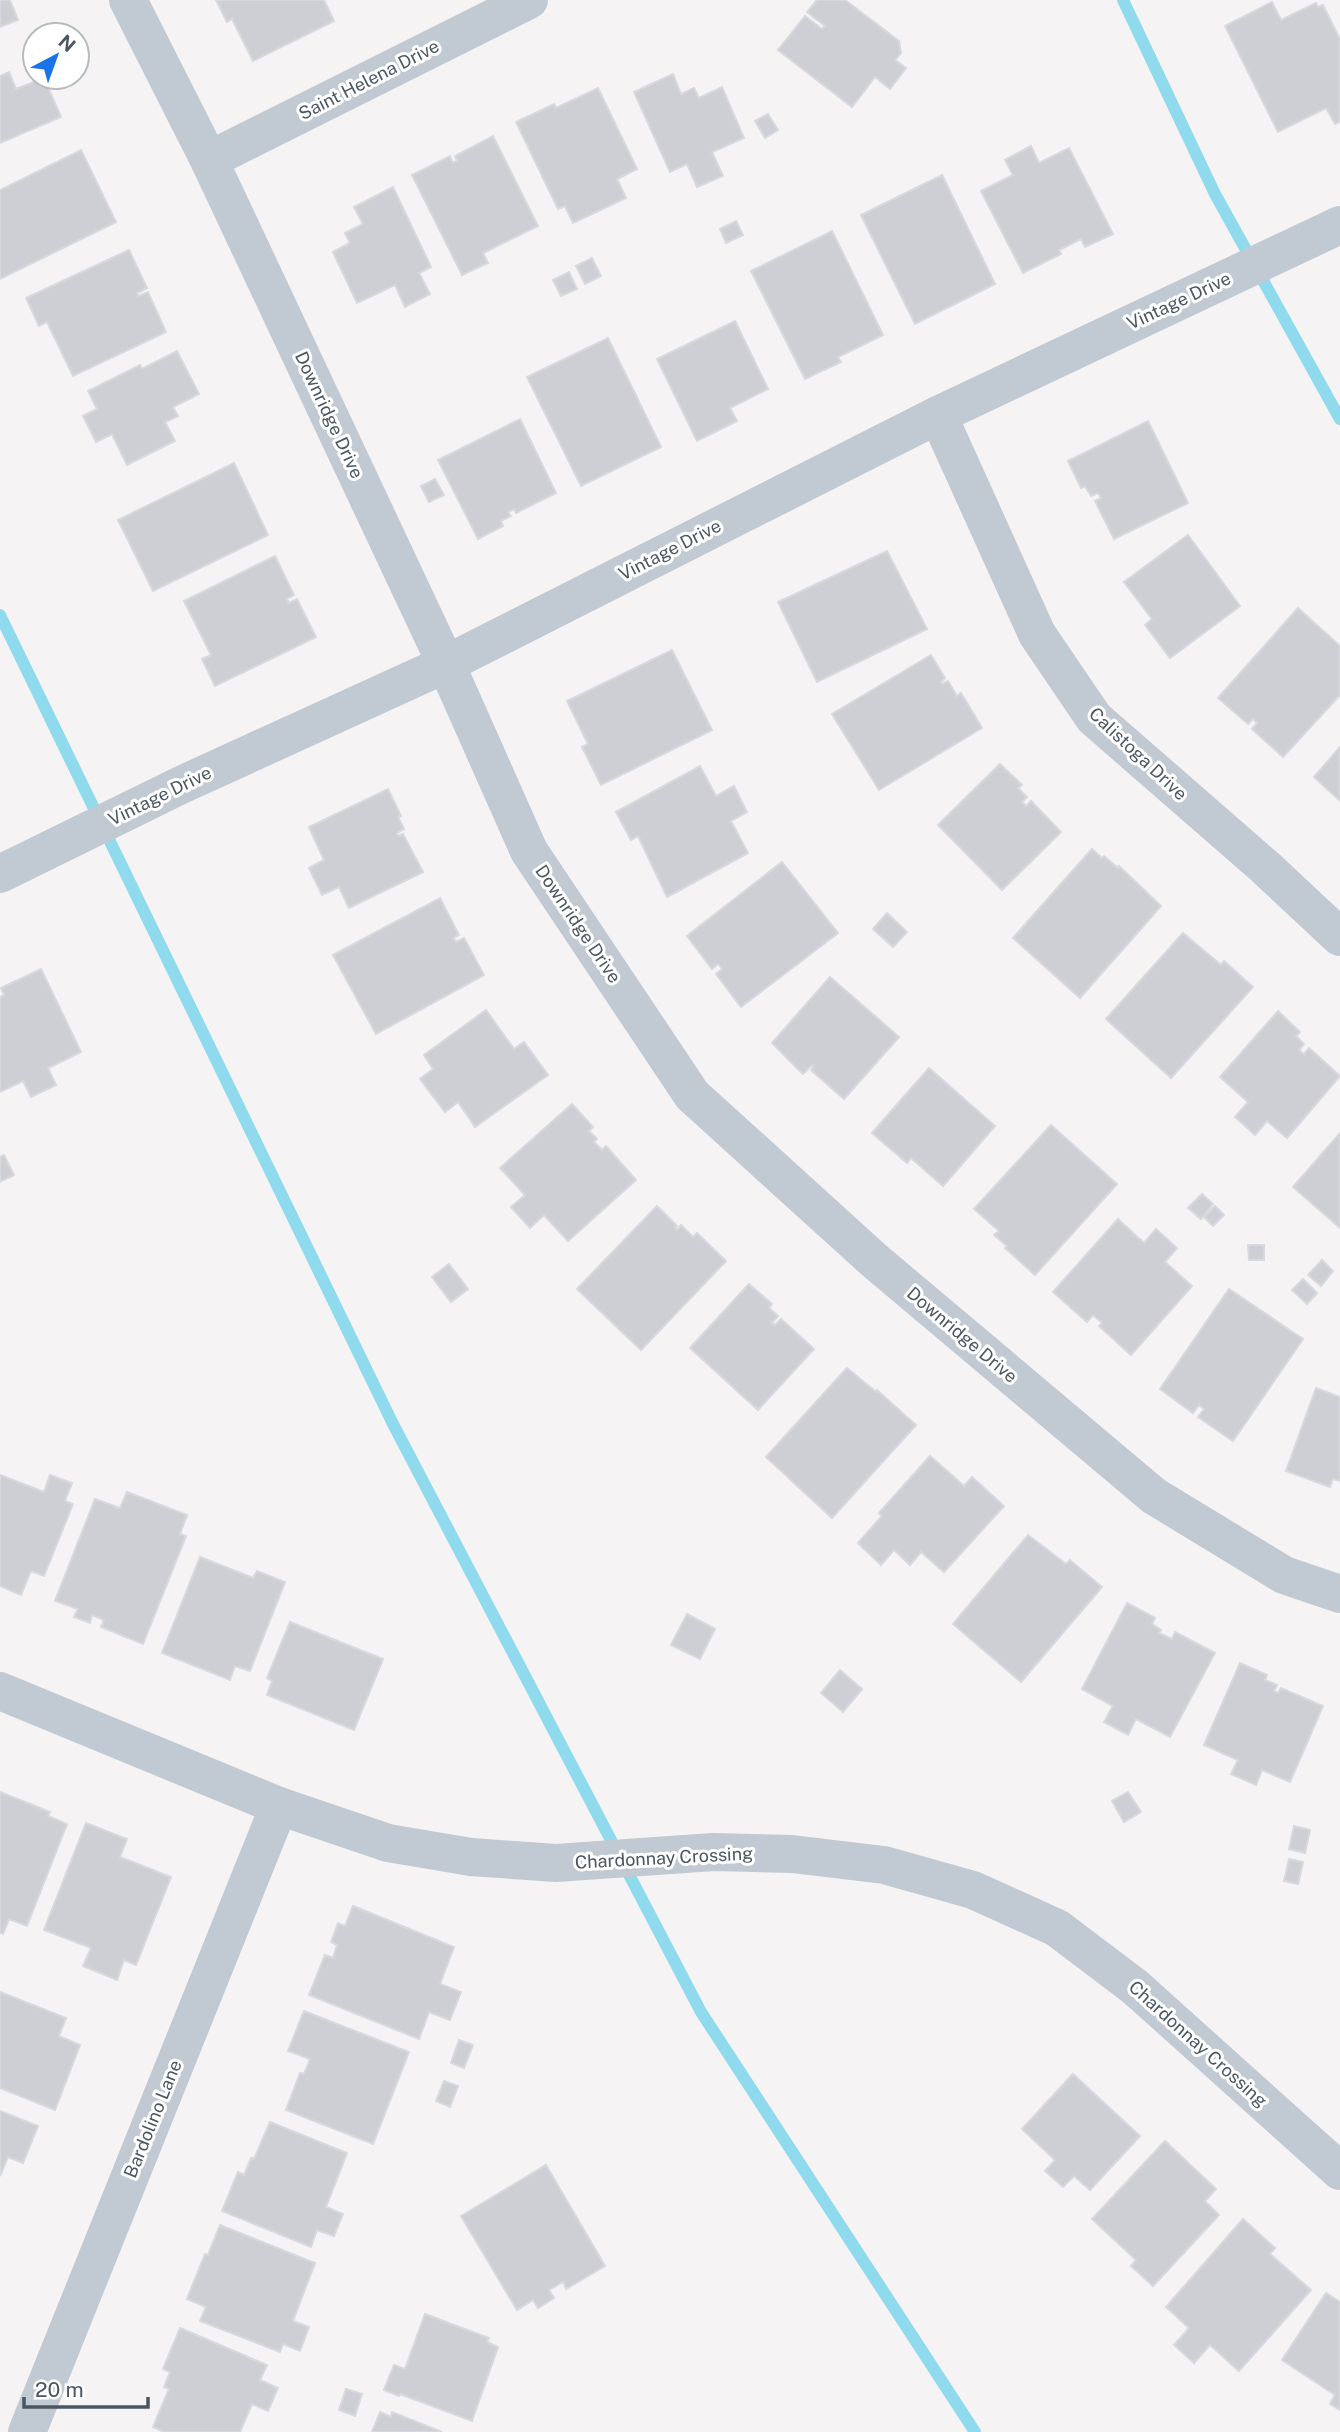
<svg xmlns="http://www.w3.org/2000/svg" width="1340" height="2432" font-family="'Public Sans',sans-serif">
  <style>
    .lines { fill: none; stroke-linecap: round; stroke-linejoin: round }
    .stream { stroke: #90daee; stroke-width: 12 }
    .building { fill: #cdcfd5; stroke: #d7d9de; stroke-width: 2 }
    .street { stroke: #c1cad2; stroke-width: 38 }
    .labels { text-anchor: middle; stroke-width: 6; stroke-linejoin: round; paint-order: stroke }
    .street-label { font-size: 18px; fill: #4a5661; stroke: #fff }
  </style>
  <rect width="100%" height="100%" fill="#f5f3f3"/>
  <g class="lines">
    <!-- stream -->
    <g class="stream">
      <path d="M 1123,0 L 1215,194 L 1340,419"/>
      <path d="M 0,615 L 393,1424 L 701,2012 L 975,2432"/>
    </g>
  </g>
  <!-- building -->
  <g class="building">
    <path d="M 0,0 L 10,0 L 18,20 L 0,27 Z"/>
    <path d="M 216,0 L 324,0 L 334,21 L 253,61 L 232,19 L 227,22 Z"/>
    <path d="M 817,0 L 845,0 L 899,41 L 901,53 L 895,60 L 906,68 L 890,89 L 875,77 L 852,107 L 778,50 L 805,16 L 822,29 L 825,26 L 807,12 Z"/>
    <path d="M 1272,2 L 1281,20 L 1316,3 L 1318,7 L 1323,5 L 1340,39 L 1340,122 L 1335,124 L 1326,108 L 1278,132 L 1225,26 Z"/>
    <path d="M 9,72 L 16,89 L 44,78 L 61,117 L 0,143 L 0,76 Z"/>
    <path d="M 673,74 L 681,94 L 694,88 L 699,98 L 722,87 L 744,138 L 712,152 L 723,176 L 697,187 L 687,164 L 670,172 L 634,92 Z"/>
    <path d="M 598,88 L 637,169 L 617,179 L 626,198 L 573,223 L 565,206 L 558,209 L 516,122 L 554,104 L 556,108 Z"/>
    <path d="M 768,114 L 778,130 L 765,138 L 755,121 Z"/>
    <path d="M 493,136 L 538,226 L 483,253 L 488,263 L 462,275 L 412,175 L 450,156 L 453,163 L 457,161 L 455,156 Z"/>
    <path d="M 1031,146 L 1039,163 L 1069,148 L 1113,234 L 1085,247 L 1081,239 L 1059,250 L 1061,254 L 1023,273 L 981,191 L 1013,175 L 1005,160 Z"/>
    <path d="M 81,150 L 116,222 L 0,279 L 0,190 Z"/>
    <path d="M 942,175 L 995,284 L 915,324 L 861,215 Z"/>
    <path d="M 393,187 L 431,267 L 419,273 L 430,294 L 405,307 L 395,285 L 357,303 L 333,252 L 350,243 L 345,233 L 363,224 L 354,207 Z"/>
    <path d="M 736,221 L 743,235 L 726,243 L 720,229 Z"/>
    <path d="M 832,231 L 883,335 L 838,357 L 841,362 L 805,379 L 751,271 Z"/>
    <path d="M 129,250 L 146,286 L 147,288 L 137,293 L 138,296 L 148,292 L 166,332 L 73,376 L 47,322 L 39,326 L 26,298 Z"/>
    <path d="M 592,258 L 601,276 L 585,284 L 576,266 Z"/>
    <path d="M 569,272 L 577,289 L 561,296 L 553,280 Z"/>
    <path d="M 735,321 L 768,389 L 730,408 L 737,421 L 697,441 L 657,359 Z"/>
    <path d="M 608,338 L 661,447 L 581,486 L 527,377 Z"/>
    <path d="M 177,351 L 199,394 L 173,407 L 178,416 L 165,422 L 175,441 L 127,465 L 112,434 L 96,442 L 83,416 L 97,409 L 88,391 L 140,365 L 142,369 Z"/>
    <path d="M 520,419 L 556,493 L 516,513 L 514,509 L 508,512 L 511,516 L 501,521 L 503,526 L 478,539 L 438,460 Z"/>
    <path d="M 1148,421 L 1188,503 L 1114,539 L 1095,501 L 1101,498 L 1098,493 L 1091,496 L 1085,486 L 1081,488 L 1068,461 Z"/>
    <path d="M 234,463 L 268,535 L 153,591 L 118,520 Z"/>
    <path d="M 435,479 L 444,495 L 429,502 L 421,486 Z"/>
    <path d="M 1188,535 L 1240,606 L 1170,658 L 1145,625 L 1152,619 L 1124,582 Z"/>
    <path d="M 887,551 L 927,629 L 817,682 L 778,602 Z"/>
    <path d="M 275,556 L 294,595 L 287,599 L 289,603 L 297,599 L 316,637 L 215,686 L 202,659 L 211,655 L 184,601 Z"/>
    <path d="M 1298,608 L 1340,646 L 1340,695 L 1283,757 L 1252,729 L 1257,723 L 1253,719 L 1248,724 L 1218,698 Z"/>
    <path d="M 672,650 L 712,730 L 601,785 L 582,747 L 588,744 L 567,701 Z"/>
    <path d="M 931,655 L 945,678 L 941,682 L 942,684 L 948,681 L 957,696 L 961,693 L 982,728 L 879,790 L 832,714 Z"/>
    <path d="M 1340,747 L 1340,801 L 1314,777 Z"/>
    <path d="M 1000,764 L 1022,785 L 1018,788 L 1027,797 L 1022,802 L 1026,806 L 1031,801 L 1061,832 L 1002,890 L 938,825 Z"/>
    <path d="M 700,766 L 716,796 L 734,786 L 747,812 L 731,821 L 748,853 L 667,897 L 638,836 L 631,840 L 616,812 Z"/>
    <path d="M 388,789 L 401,816 L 398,817 L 404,829 L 397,833 L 398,836 L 403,834 L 423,872 L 349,908 L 339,887 L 322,895 L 309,868 L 324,860 L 309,827 Z"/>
    <path d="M 1092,849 L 1102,858 L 1104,856 L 1118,868 L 1119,866 L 1161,906 L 1080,998 L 1013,938 Z"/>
    <path d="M 782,862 L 838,933 L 741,1007 L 716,974 L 722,969 L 718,964 L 712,969 L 687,936 Z"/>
    <path d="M 440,898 L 459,935 L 453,938 L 456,942 L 464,938 L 484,975 L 376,1034 L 333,955 Z"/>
    <path d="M 887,913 L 907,932 L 893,947 L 873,929 Z"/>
    <path d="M 1183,933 L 1221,965 L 1224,961 L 1253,987 L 1171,1078 L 1106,1019 Z"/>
    <path d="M 41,969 L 81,1052 L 48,1068 L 56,1085 L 31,1097 L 23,1081 L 0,1092 L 0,997 L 4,995 L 1,988 Z"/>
    <path d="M 830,977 L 899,1037 L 844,1099 L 811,1070 L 814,1066 L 812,1065 L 803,1074 L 772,1043 Z"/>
    <path d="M 486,1010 L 514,1049 L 524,1042 L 548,1075 L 475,1127 L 458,1102 L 445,1112 L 420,1079 L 433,1069 L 424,1055 Z"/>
    <path d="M 1278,1011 L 1300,1032 L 1296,1036 L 1304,1044 L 1299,1050 L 1304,1054 L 1309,1048 L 1340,1076 L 1287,1138 L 1267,1121 L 1255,1135 L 1235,1117 L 1248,1102 L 1220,1077 Z"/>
    <path d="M 929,1068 L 995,1126 L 943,1186 L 911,1158 L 907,1163 L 872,1133 Z"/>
    <path d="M 572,1104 L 593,1127 L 589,1131 L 597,1139 L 594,1142 L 602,1150 L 606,1146 L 636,1180 L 568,1241 L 544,1215 L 530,1228 L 511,1207 L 525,1195 L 500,1168 Z"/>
    <path d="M 1051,1125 L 1117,1184 L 1035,1275 L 1005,1248 L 1007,1246 L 994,1235 L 999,1231 L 974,1209 Z"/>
    <path d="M 1340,1133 L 1340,1228 L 1293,1187 Z"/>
    <path d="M 4,1155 L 14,1175 L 0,1182 L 0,1157 Z"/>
    <path d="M 1202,1194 L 1213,1204 L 1201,1219 L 1188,1208 Z"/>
    <path d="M 657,1206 L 677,1226 L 675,1227 L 677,1230 L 681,1225 L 693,1237 L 697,1233 L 726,1261 L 641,1350 L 577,1289 Z"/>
    <path d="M 1215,1206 L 1224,1215 L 1213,1226 L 1204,1217 Z"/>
    <path d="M 1118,1219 L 1144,1243 L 1156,1229 L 1177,1248 L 1165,1262 L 1192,1286 L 1131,1355 L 1099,1326 L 1102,1323 L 1093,1315 L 1087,1322 L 1053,1292 Z"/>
    <path d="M 1248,1245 L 1264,1245 L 1264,1260 L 1249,1260 Z"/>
    <path d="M 1322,1260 L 1333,1271 L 1321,1286 L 1308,1275 Z"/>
    <path d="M 449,1264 L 468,1289 L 451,1302 L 432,1277 Z"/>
    <path d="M 1303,1279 L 1317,1293 L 1307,1304 L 1292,1290 Z"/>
    <path d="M 749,1284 L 772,1304 L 769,1308 L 778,1316 L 772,1323 L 775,1325 L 781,1319 L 814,1349 L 758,1410 L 690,1348 Z"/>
    <path d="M 1229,1289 L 1303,1339 L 1233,1441 L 1198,1417 L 1204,1409 L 1199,1405 L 1193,1413 L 1160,1389 Z"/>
    <path d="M 847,1368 L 876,1392 L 877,1390 L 916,1425 L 832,1518 L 766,1457 Z"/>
    <path d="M 1316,1388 L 1340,1397 L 1340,1481 L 1333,1479 L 1330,1487 L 1286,1471 Z"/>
    <path d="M 930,1456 L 964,1486 L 972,1477 L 1004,1506 L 944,1572 L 921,1552 L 910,1565 L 894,1550 L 881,1565 L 858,1543 L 882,1516 L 879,1513 Z"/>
    <path d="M 0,1475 L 44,1492 L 50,1475 L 72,1483 L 65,1501 L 73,1504 L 44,1576 L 31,1571 L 21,1595 L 0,1586 Z"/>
    <path d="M 127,1492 L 187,1515 L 180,1534 L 186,1536 L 143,1644 L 101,1627 L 104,1620 L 92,1615 L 90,1623 L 74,1617 L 78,1609 L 55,1601 L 95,1499 L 120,1508 Z"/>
    <path d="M 1028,1535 L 1066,1564 L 1070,1560 L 1102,1587 L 1021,1682 L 953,1624 Z"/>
    <path d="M 200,1557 L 253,1578 L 257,1571 L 285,1582 L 250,1671 L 235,1666 L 230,1680 L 162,1653 Z"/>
    <path d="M 1127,1603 L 1155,1618 L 1152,1624 L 1161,1630 L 1159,1633 L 1172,1639 L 1175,1632 L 1215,1653 L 1170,1737 L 1136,1719 L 1128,1735 L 1104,1722 L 1113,1706 L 1082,1689 Z"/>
    <path d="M 687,1614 L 715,1629 L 700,1659 L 671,1645 Z"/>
    <path d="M 290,1622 L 383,1659 L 354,1730 L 267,1695 L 272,1681 L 267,1678 Z"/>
    <path d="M 1240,1663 L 1267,1675 L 1265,1680 L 1277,1685 L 1274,1691 L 1278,1693 L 1281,1688 L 1323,1706 L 1290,1782 L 1262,1770 L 1256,1785 L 1231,1774 L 1238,1760 L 1204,1745 Z"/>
    <path d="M 840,1670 L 862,1689 L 843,1712 L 821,1693 Z"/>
    <path d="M 0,1792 L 50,1812 L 48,1816 L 67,1824 L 27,1926 L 9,1919 L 3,1934 L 0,1932 Z"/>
    <path d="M 1128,1792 L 1141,1812 L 1124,1822 L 1112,1801 Z"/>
    <path d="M 86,1823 L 127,1839 L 120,1857 L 171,1877 L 136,1965 L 124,1960 L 117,1980 L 83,1966 L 91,1948 L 44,1930 Z"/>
    <path d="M 1294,1826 L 1310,1830 L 1305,1853 L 1289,1849 Z"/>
    <path d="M 1289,1859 L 1303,1862 L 1298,1884 L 1284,1881 Z"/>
    <path d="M 353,1906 L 454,1947 L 440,1984 L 461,1992 L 450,2020 L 429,2012 L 419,2039 L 309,1995 L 325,1955 L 333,1958 L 337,1945 L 331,1942 L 338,1923 L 345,1926 Z"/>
    <path d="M 0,1992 L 66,2018 L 59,2036 L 80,2045 L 55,2110 L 0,2088 Z"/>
    <path d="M 304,2011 L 409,2052 L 373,2144 L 286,2110 L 300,2073 L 304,2074 L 310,2059 L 288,2051 Z"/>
    <path d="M 459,2040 L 473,2045 L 464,2068 L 451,2063 Z"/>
    <path d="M 1073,2074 L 1140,2136 L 1090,2190 L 1074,2176 L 1063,2187 L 1045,2171 L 1055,2160 L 1022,2129 Z"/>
    <path d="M 444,2081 L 458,2086 L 450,2107 L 436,2101 Z"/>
    <path d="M 0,2111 L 38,2126 L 23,2163 L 8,2157 L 0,2176 Z"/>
    <path d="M 270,2122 L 347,2153 L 326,2207 L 343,2214 L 334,2236 L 317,2230 L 311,2247 L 222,2211 L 238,2172 L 244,2175 L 251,2158 L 254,2159 Z"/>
    <path d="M 1165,2141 L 1216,2189 L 1205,2201 L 1219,2215 L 1153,2286 L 1131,2266 L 1136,2260 L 1092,2219 Z"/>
    <path d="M 546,2165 L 605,2266 L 566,2289 L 563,2282 L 549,2290 L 554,2298 L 538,2308 L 533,2300 L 517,2310 L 461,2216 Z"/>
    <path d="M 1243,2219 L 1275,2248 L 1270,2254 L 1311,2290 L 1239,2371 L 1210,2345 L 1194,2363 L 1174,2345 L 1189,2328 L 1166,2307 Z"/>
    <path d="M 220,2225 L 315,2263 L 293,2321 L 309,2327 L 300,2351 L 283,2344 L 280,2352 L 200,2321 L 206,2307 L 187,2299 L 205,2254 L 208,2255 Z"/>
    <path d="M 1326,2293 L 1340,2302 L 1340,2410 L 1330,2404 L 1335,2395 L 1282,2360 Z"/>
    <path d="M 425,2314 L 489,2338 L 487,2342 L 498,2347 L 472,2421 L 400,2394 L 399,2396 L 384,2390 L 394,2365 L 405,2369 Z"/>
    <path d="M 180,2328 L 267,2365 L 260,2380 L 278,2388 L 268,2411 L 252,2404 L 240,2432 L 164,2432 L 153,2427 L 169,2389 L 164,2387 L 170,2372 L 163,2369 Z"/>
    <path d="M 346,2389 L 362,2394 L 355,2416 L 339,2410 Z"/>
    <path d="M 380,2412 L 391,2417 L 392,2412 L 442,2432 L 372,2432 Z"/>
  </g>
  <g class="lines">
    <!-- street -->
    <g class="street">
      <path d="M 128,0 L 209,160 L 446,664 L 529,851 L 692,1095 L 875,1261 L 1154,1496 L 1284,1575 L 1340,1594"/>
      <path d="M 209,160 L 529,0"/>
      <path d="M 938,415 L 1037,634 L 1094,718 L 1265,867 L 1340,937"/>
      <path d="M 0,874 L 181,785 L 446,664 L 938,415 L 1340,225"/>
      <path d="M 0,1691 L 279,1806 L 388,1843 L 471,1857 L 556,1863 L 713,1852 L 792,1854 L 884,1865 L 973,1890 L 1057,1928 L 1135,1987 L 1340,2171"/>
      <path d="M 27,2432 L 279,1806"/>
    </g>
  </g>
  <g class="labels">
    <!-- street labels -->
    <g class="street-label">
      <text transform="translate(369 80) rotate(-27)" y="6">Saint Helena Drive</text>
      <text transform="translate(1179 301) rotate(-25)" y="6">Vintage Drive</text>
      <text transform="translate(329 415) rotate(65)" y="6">Downridge Drive</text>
      <text transform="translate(670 550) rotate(-27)" y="6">Vintage Drive</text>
      <text transform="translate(1138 754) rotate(43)" y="6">Calistoga Drive</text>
      <text transform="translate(160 796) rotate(-26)" y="6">Vintage Drive</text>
      <text transform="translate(578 924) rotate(56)" y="6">Downridge Drive</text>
      <text transform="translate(962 1335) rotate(40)" y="6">Downridge Drive</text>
      <text transform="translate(664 1858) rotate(-3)" y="6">Chardonnay Crossing</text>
      <text transform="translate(1198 2044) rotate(42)" y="6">Chardonnay Crossing</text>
      <text transform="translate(153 2119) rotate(-68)" y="6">Bardolino Lane</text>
    </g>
  </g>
  <!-- north arrow -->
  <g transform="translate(56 56) rotate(41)"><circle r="33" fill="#ffffff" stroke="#b7bbc0" stroke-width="2"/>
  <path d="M0-5L12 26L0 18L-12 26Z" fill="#1a73e8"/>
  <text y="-10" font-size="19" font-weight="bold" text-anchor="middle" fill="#4a5661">N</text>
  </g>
  <!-- scale -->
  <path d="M24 2397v10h124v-10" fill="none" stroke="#4a5661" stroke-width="3.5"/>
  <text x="35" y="2397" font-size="21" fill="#4a5661" stroke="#ffffff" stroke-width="5" paint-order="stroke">20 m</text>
</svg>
